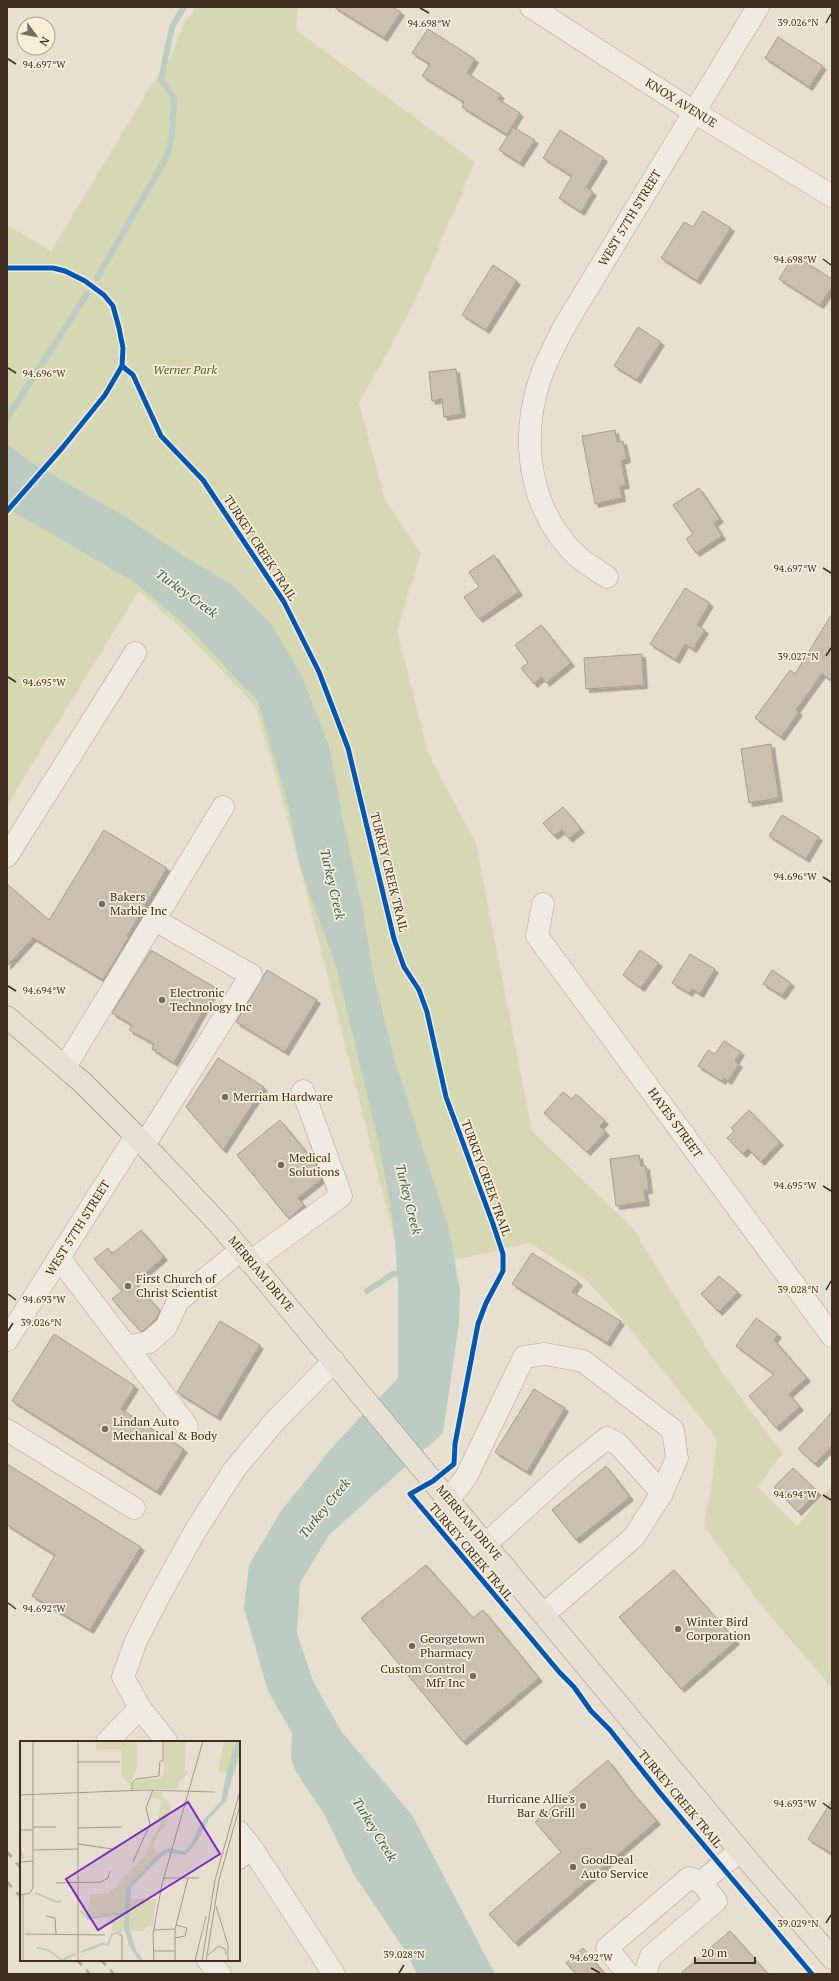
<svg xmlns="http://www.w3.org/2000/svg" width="839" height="1981" font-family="'PT Serif',serif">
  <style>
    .green { fill: #d6d7b3 }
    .water { fill: #bcccc2 }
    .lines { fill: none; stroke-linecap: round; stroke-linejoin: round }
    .stream { stroke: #bcccc2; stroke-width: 6 }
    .building { fill: #cbbfb2; stroke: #a89c90; filter: url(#shadow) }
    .minor-casing { stroke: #ada599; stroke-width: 23 }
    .major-casing { stroke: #928b80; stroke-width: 23 }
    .minor { stroke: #efebe3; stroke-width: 22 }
    .major { stroke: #e6e1d4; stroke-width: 22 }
    .rail { stroke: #afaaa2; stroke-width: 3; stroke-dasharray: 7 7; stroke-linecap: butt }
    .cycleway-casing { stroke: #f7eed8; stroke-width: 8 }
    .cycleway { stroke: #0057b8; stroke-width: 5 }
    .ticks { fill: none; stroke: #3d2e20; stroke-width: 1.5 }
    .poi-dot { fill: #786c5e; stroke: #f7eed8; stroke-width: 1.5 }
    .labels { text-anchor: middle; stroke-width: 3.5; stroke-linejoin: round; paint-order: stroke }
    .street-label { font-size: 12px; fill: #3d2e20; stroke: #f7eed8 }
    .park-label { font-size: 12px; font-style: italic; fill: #4d5a26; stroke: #f7eed8 }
    .poi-label { font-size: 12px; fill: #3d2e20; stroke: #f7eed8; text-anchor: start }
    .water-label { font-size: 13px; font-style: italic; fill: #2f5d5a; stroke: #f7eed8 }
    .inset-river { fill: none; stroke: #bcccc2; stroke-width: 2 }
    .inset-road { fill: none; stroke: #a3998a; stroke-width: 1 }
    .view { fill: #7b2cbf; fill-opacity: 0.15; stroke: #7b2cbf; stroke-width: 2 }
    .inset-edge { fill: none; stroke: #3d2e20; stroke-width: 2 }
    .ticks-label { font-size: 10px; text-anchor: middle; fill: #3d2e20; stroke: #f7eed8; stroke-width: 3.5; stroke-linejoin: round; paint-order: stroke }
  </style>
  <defs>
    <filter id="shadow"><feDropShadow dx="3.5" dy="3.5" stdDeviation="0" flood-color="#0004"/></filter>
  </defs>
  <rect width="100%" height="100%" fill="#e7e0d1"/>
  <!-- green -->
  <path class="green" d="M 196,7 L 298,7 L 296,30 L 475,162 L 415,302 L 359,403 L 385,500 L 421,553 L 397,631 L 428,753 L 476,843 L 532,1132 L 632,1227 L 717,1365 L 782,1453 L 758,1487 L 797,1526 L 830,1487 L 832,1488 L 832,1688 L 760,1604 L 704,1526 L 713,1475 L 717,1439 L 622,1319 L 584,1278 L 530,1243 L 403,1272 L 284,805 L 256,708 L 244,693 L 180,627 L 139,591 L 7,805 L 7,225 L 51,251 L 147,92 L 170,59 L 183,26 Z"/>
  <!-- water -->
  <path class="water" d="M 7,444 L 34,464 L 127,518 L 185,557 L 231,584 L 273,626 L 303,679 L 329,746 L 344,825 L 363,910 L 373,974 L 395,1061 L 449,1229 L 460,1291 L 459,1323 L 443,1433 L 329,1535 L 300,1583 L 297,1634 L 314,1683 L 341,1731 L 412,1815 L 495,1974 L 417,1974 L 406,1952 L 353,1873 L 323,1812 L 296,1772 L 291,1760 L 292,1733 L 268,1691 L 244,1608 L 249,1565 L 281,1511 L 335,1444 L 398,1378 L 398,1286 L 394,1227 L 379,1145 L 337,969 L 300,867 L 288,804 L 258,702 L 192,631 L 134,582 L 7,508 Z"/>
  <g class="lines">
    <!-- stream -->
    <g class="stream">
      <path d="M 97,278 L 167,156 L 172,135 L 174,98 L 161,80 L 172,27 L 184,7"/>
      <path d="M 7,418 L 87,294"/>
      <path d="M 367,1291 L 393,1274 L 404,1273"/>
    </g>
  </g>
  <!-- building -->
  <g class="building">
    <path d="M 334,7 L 392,7 L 401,12 L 384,38 Z"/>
    <path d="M 428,29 L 475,59 L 467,73 L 501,95 L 498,99 L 520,113 L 507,135 L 462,107 L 464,102 L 422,76 L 430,64 L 412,53 Z"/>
    <path d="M 778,37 L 823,66 L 809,87 L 765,58 Z"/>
    <path d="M 513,127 L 535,140 L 520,163 L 499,150 Z"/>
    <path d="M 560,130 L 604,158 L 586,187 L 593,192 L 581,212 L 559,198 L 572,176 L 543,158 Z"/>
    <path d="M 703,211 L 731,228 L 697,281 L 661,258 L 684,222 L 693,227 Z"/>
    <path d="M 794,255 L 832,279 L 832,287 L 820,305 L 779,279 Z"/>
    <path d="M 493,265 L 517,281 L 486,330 L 462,315 Z"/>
    <path d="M 638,327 L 661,342 L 637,380 L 614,366 Z"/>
    <path d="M 456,369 L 462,414 L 444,417 L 442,399 L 432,401 L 429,372 Z"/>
    <path d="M 615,430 L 617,442 L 623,441 L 627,459 L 621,461 L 626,485 L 620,486 L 622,498 L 595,504 L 582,436 Z"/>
    <path d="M 699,488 L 720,519 L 714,523 L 722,536 L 696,553 L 686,539 L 693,534 L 673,505 Z"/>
    <path d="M 494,555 L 519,592 L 479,619 L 464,597 L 479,587 L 469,572 Z"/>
    <path d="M 685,588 L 710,603 L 697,625 L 705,630 L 693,649 L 685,644 L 676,660 L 650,644 Z"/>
    <path d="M 832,614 L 832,681 L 822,674 L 796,710 L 799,712 L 781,737 L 755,718 L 790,670 L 795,674 Z"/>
    <path d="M 541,625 L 571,663 L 546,683 L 542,677 L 534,684 L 521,668 L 528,663 L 515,645 Z"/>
    <path d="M 642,654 L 644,685 L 586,689 L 584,658 Z"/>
    <path d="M 771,744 L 779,798 L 749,803 L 741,749 Z"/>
    <path d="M 563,807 L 581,829 L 569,839 L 562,830 L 554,836 L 543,823 Z"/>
    <path d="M 782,815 L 819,837 L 806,859 L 769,836 Z"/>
    <path d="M 104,830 L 167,868 L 127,936 L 129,937 L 103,980 L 33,938 L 7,966 L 7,884 L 49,920 Z"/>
    <path d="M 151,950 L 216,988 L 174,1063 L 152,1049 L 154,1044 L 129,1030 L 132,1025 L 112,1013 Z"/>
    <path d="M 640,950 L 659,963 L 641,988 L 623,975 Z"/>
    <path d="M 690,954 L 715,969 L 700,994 L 692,989 L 689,993 L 672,983 Z"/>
    <path d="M 267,970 L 317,1000 L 285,1052 L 236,1022 Z"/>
    <path d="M 772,970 L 791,983 L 782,996 L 763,984 Z"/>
    <path d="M 724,1041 L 741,1052 L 735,1061 L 739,1064 L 728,1081 L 724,1078 L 722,1081 L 698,1066 L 708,1050 L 715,1054 Z"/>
    <path d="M 218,1058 L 264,1087 L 223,1150 L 186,1107 Z"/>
    <path d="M 563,1092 L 572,1099 L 576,1094 L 605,1121 L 600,1126 L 606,1132 L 587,1152 L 544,1113 Z"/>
    <path d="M 749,1110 L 780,1142 L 761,1162 L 748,1149 L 743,1154 L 727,1138 L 734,1131 L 731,1128 Z"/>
    <path d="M 280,1120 L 316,1164 L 322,1179 L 298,1198 L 304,1205 L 291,1217 L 287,1217 L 237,1155 Z"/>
    <path d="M 639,1155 L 641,1166 L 646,1166 L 649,1190 L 644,1190 L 646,1202 L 616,1206 L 610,1159 Z"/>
    <path d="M 141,1230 L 164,1257 L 135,1282 L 160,1311 L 156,1319 L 143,1331 L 140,1331 L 112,1299 L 122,1291 L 94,1259 L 108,1248 L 112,1254 Z"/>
    <path d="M 532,1253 L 579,1282 L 572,1292 L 621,1321 L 607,1343 L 512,1284 Z"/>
    <path d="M 719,1276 L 738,1292 L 719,1312 L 701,1294 Z"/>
    <path d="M 756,1318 L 778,1334 L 774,1340 L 807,1378 L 789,1394 L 800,1407 L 776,1428 L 749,1396 L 774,1374 L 736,1346 Z"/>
    <path d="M 220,1321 L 260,1345 L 217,1417 L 177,1392 Z"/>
    <path d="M 54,1334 L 135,1386 L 121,1409 L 184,1449 L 157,1492 L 12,1401 Z"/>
    <path d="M 534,1389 L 565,1408 L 527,1472 L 495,1452 Z"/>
    <path d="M 832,1412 L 832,1446 L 815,1464 L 798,1449 Z"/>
    <path d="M 7,1464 L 141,1547 L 90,1630 L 32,1596 L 55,1555 L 7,1525 Z"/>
    <path d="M 606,1466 L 630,1497 L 576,1540 L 552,1510 Z"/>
    <path d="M 793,1468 L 818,1492 L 798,1512 L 774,1487 Z"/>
    <path d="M 426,1565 L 473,1618 L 483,1610 L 539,1678 L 463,1742 L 361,1618 Z"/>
    <path d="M 674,1570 L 736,1641 L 681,1689 L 619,1617 Z"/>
    <path d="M 608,1760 L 631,1791 L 657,1821 L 515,1943 L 489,1914 L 561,1852 L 535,1822 Z"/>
    <path d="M 832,1800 L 832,1854 L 808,1839 Z"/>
    <path d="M 730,1931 L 768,1974 L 680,1974 Z"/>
    <path d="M 583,1948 L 605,1974 L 576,1974 L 566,1963 Z"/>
  </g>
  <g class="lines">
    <defs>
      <g id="minor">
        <path d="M 531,7 L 694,112 L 832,196"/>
        <path d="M 607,577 C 597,570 586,564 577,556 C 530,511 520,443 539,382 C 545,363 555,345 564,327 L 758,7"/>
        <path d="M 7,856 L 135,653"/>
        <path d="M 543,904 L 537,936 L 832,1336"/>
        <path d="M 65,1067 L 223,807"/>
        <path d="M 144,1145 L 251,975 L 155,920"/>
        <path d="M 59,1258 L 187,1426"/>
        <path d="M 250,1262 L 341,1196 L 303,1091"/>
        <path d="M 7,1340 L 136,1136"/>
        <path d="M 127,1347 L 149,1342 L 166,1327 L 178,1301 L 241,1250"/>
        <path d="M 7,1430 L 134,1508"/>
        <path d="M 449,1499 L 466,1477 L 524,1357 L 545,1354 L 583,1361 L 673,1430 L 677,1458 L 662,1493 L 634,1537 L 544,1614"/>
        <path d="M 486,1544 L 566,1471 L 607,1438 L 618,1444 L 662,1493"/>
        <path d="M 107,1742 L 140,1708"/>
        <path d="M 167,1742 L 140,1708 L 123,1677 L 136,1641 L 158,1598 L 194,1533 L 234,1470 L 275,1421 L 334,1361"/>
        <path d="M 239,1832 L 251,1847 L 239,1858"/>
        <path d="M 251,1847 L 334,1974"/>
        <path d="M 208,1960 L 220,1974"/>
        <path d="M 628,1974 L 607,1948 L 689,1878 L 701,1882"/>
        <path d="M 645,1974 L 651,1956 L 716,1901 L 701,1882 L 740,1851"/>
      </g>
      <path id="major" d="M 7,1017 L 83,1083 L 136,1136 L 219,1224 L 740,1851 L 832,1958"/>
    </defs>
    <!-- minor casing -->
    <use href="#minor" class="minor-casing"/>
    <!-- major casing -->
    <use href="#major" class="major-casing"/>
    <!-- minor -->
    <use href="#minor" class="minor"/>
    <!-- major -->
    <use href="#major" class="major"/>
    <!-- rail -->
    <g class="rail">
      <path d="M 7,1852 L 21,1868"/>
      <path d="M 7,1882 L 21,1897"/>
      <path d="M 77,1960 L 90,1974"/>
      <path d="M 101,1960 L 114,1974"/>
    </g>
    <defs>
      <g id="cycleway">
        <path d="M 7,268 L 53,268 L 65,271 L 85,281 L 104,295 L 113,306 L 119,328 L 123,348 L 122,366 L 133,375 L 161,436 L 203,480 L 284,602 L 319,672 L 348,748 L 394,939 L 404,967 L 419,990 L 427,1012 L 446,1097 L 493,1224 L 503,1254 L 503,1271 L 486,1303 L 478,1324 L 455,1444 L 454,1464 L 433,1481 L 410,1494 L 560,1673 L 574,1687 L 591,1711 L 610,1730 L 660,1793 L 812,1974"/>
        <path d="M 7,511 L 63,447 L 105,395 L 122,366"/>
      </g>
    </defs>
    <!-- cycleway casing -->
    <use href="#cycleway" class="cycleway-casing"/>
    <!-- cycleway -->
    <use href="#cycleway" class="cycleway"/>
  </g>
  <!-- ticks -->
  <path class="ticks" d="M 420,8 L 429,13M 826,23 L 831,14M 8,59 L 16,64M 823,259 L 831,265M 8,368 L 16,373M 823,568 L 831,573M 826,656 L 831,648M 8,677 L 16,682M 823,877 L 831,882M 8,986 L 16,991M 823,1186 L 831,1191M 826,1290 L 831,1281M 8,1294 L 16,1300M 8,1331 L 13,1323M 823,1495 L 831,1500M 8,1603 L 16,1609M 823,1803 L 831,1809M 826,1923 L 831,1915M 591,1968 L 600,1973M 399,1973 L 404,1965"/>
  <!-- markers -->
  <g class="poi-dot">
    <circle cx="102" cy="904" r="4"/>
    <circle cx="162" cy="1000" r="4"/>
    <circle cx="225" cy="1097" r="4"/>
    <circle cx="281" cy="1165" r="4"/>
    <circle cx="128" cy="1286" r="4"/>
    <circle cx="105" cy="1429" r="4"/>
    <circle cx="678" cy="1629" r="4"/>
    <circle cx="412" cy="1646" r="4"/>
    <circle cx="473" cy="1676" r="4"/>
    <circle cx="583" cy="1806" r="4"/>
    <circle cx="573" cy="1867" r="4"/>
  </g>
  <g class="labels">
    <!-- street labels -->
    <g class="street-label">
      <text transform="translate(681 103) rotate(32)" y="4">KNOX AVENUE</text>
      <text transform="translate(630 218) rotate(-59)" y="4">WEST 57TH STREET</text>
      <text transform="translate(260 548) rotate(57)" y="4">TURKEY CREEK TRAIL</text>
      <text transform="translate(389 872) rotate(76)" y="4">TURKEY CREEK TRAIL</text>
      <text transform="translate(675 1123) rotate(54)" y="4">HAYES STREET</text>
      <text transform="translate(486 1178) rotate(70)" y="4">TURKEY CREEK TRAIL</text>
      <text transform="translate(78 1228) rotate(-58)" y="4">WEST 57TH STREET</text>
      <text transform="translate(261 1274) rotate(50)" y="4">MERRIAM DRIVE</text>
      <text transform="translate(469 1523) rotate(50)" y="4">MERRIAM DRIVE</text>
      <text transform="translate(471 1552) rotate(50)" y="4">TURKEY CREEK TRAIL</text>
      <text transform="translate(680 1799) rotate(50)" y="4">TURKEY CREEK TRAIL</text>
    </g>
    <!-- park labels -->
    <g class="park-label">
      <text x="185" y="374">Werner Park</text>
    </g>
    <!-- poi labels -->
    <g class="poi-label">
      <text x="110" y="901">Bakers<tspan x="110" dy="14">Marble Inc</tspan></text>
      <text x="170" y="997">Electronic<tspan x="170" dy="14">Technology Inc</tspan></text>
      <text x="233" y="1101">Merriam Hardware</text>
      <text x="289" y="1162">Medical<tspan x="289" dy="14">Solutions</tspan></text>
      <text x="136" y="1283">First Church of<tspan x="136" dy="14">Christ Scientist</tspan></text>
      <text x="113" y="1426">Lindan Auto<tspan x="113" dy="14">Mechanical &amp; Body</tspan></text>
      <text x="686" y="1626">Winter Bird<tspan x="686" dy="14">Corporation</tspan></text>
      <text x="420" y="1643">Georgetown<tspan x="420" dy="14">Pharmacy</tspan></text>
      <text x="465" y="1673" text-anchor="end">Custom Control<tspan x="465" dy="14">Mfr Inc</tspan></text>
      <text x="575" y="1803" text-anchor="end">Hurricane Allie's<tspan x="575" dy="14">Bar &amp; Grill</tspan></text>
      <text x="581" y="1864">GoodDeal<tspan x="581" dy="14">Auto Service</tspan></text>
    </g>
    <!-- water labels -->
    <g class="water-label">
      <text transform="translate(187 593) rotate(36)" y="5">Turkey Creek</text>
      <text transform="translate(333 884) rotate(77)" y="5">Turkey Creek</text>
      <text transform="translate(409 1199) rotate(76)" y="5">Turkey Creek</text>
      <text transform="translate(324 1508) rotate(-51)" y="5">Turkey Creek</text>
      <text transform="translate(375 1829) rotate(58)" y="5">Turkey Creek</text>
    </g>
  </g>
  <!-- overview -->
  <g transform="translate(20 1741)">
    <rect width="220" height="220" fill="#e7e0d1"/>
    <path d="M 79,0 L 117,0 L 117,26 L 110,45 L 102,35 L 102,11 L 99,8 L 77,8 L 76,3 ZM 144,0 L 166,0 L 165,30 L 169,31 L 166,35 L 160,39 L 157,48 L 113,48 L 113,43 L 119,37 L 138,38 L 144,33 ZM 204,0 L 220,0 L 220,13 L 214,34 L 198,31 ZM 134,51 L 143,51 L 142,56 L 150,61 L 151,66 L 145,87 L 139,90 L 134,104 L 134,109 L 141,115 L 112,146 L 109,158 L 136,158 L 133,185 L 126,186 L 124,190 L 92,190 L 91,177 L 68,177 L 65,174 L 68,170 L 70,154 L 89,152 L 127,113 L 129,103 L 141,82 L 138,81 L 141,59 L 131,57 Z" fill="#d6d7b3"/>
    <path d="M 217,0 L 220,0 L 220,7 L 206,60 L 189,78 L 175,104 L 165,114 L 148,112 L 142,115 L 111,146 L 109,187 L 116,209 L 124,220 L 119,220 L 109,204 L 104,186 L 106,148 L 140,111 L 149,107 L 164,110 L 170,105 L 181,82 L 201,60 L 207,29 Z" fill="#bcccc2"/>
    <path class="inset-river" d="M 0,106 L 3,118M 15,152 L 37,161 L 42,160M 61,170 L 68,178 L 91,173M 93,173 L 106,173M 17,207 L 28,209 L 42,219 L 56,213M 61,211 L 82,203 L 88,204 L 92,193 L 101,191"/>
    <path class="inset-road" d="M 58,21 L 100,21M 112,50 L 112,42 L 116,38 L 139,35 L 140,20 L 143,20 L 143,0M 0,54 L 124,49 L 195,51M 13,86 L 36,86M 58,87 L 102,86M 0,89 L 13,89M 58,103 L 92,108M 13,109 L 58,108M 0,121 L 13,120M 113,121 L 130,83 L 126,67 L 133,49M 143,137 L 179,137M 36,142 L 81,141 L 88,137 L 90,130M 0,154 L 10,152 L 13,147 L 13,0M 196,165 L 208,204 L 208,220M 26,175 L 35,177 L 36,193M 134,189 L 155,188M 5,193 L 85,194M 99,194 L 102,194 L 102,220M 155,197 L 165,195 L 167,187 L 156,184M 134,210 L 155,210M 188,214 L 199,205 L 205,208 L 206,214M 3,220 L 3,154M 58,220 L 58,0M 134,220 L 133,193 L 142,143 L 183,0M 155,220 L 155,188 L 168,137M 175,220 L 186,175M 182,220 L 195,139 L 220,50M 186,220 L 199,139 L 220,64"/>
    <path class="view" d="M 168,61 L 200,113 L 78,189 L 46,138 Z"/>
    <rect width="220" height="220" class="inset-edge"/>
  </g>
  <g class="ticks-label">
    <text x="798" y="26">39.026°N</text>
    <text x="429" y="27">94.698°W</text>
    <text x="44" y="68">94.697°W</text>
    <text x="795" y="263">94.698°W</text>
    <text x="44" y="377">94.696°W</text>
    <text x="795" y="572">94.697°W</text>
    <text x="798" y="660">39.027°N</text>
    <text x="44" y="686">94.695°W</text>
    <text x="795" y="880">94.696°W</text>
    <text x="44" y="994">94.694°W</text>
    <text x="795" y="1189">94.695°W</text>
    <text x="798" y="1293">39.028°N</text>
    <text x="44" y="1303">94.693°W</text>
    <text x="41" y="1326">39.026°N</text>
    <text x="795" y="1498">94.694°W</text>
    <text x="44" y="1612">94.692°W</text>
    <text x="795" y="1807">94.693°W</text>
    <text x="798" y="1927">39.029°N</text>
    <text x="404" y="1958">39.028°N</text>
    <text x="591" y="1961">94.692°W</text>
  </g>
  <!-- border -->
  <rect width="839" height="1981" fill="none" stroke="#3d2e20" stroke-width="16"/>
  <!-- north arrow -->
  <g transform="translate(36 36) rotate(122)"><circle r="19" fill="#f7eed8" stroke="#ada18e"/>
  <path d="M0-3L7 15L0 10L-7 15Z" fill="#786c5e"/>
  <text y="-6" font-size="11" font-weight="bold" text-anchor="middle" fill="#3d2e20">N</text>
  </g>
  <!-- scale -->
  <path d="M695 1957v6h60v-6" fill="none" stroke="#3d2e20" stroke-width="2"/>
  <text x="701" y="1957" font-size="12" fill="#3d2e20" stroke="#f7eed8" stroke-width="3" paint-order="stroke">20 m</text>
</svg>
